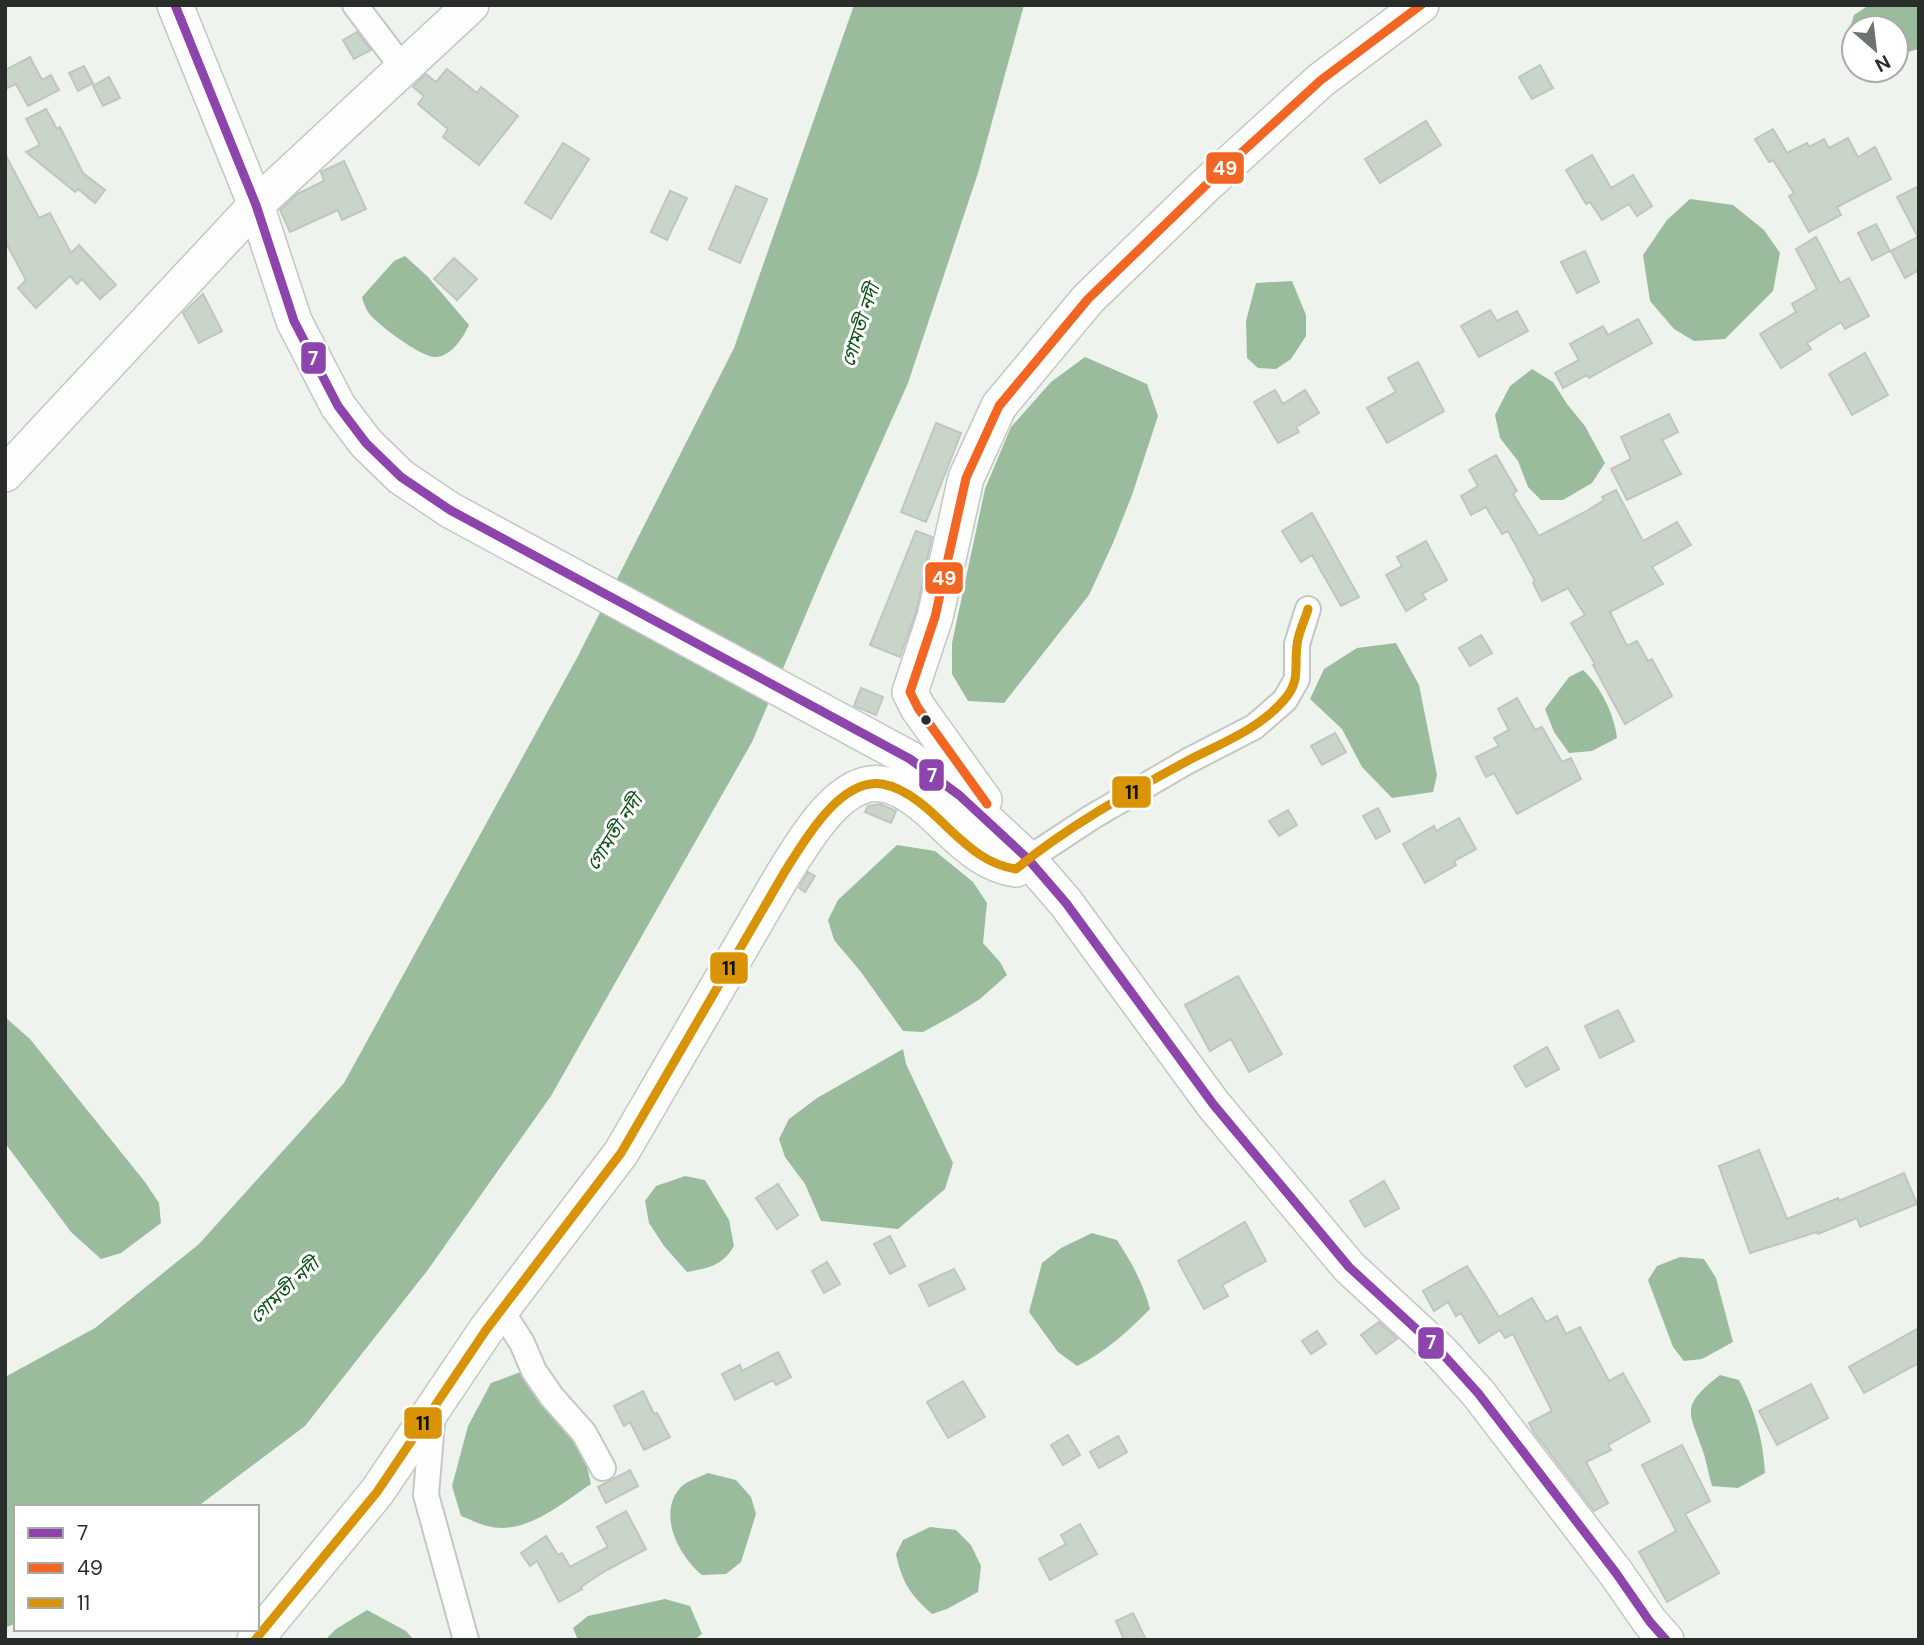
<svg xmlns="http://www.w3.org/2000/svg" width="1924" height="1645" font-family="'DM Sans','Noto Sans Bengali',sans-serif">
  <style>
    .water { fill: #9bbc9c }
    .building { fill: #cad5ca; stroke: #c1c5c1; stroke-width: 2 }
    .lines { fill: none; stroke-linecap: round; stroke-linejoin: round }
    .street-casing { stroke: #c4c8c4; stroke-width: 28 }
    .secondary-casing { stroke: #c4c8c4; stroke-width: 38 }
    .street { stroke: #fcfdfc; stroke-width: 24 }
    .secondary { stroke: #fcfdfc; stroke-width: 35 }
    .bus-1-casing { stroke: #fff; stroke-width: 14 }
    .bus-2-casing { stroke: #fff; stroke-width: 14 }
    .bus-3-casing { stroke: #fff; stroke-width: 14 }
    .bus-1 { stroke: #8e44ad; stroke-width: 9 }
    .bus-2 { stroke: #f26522; stroke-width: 9 }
    .bus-3 { stroke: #d89406; stroke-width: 9 }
    .bus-dot { fill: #292d29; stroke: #fff; stroke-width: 2.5 }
    .labels { text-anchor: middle; stroke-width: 6; stroke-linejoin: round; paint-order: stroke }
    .water-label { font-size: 19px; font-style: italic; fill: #0e5119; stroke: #fff }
    .line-badge { stroke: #fff; stroke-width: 2.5 }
    .badge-label { font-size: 19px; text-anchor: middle; font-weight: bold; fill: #fff }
    .pale-badge-label { font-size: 19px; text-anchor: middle; font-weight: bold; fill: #111 }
  </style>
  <rect width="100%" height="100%" fill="#eef3ee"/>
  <!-- water -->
  <g class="water">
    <path d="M 854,5 L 1024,5 L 978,173 L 908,383 L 823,574 L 752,742 L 551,1096 L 427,1271 L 305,1426 L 197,1507 L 16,1507 L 16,1623 L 5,1628 L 5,1377 L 95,1328 L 199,1244 L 344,1083 L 578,656 L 734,348 Z"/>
    <path d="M 1869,5 L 1919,5 L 1919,49 L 1896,55 L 1896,28 L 1854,28 L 1854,41 L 1849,31 L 1854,15 Z"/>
    <path d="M 1690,199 L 1733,205 L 1764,230 L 1780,253 L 1773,291 L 1725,339 L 1694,341 L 1674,329 L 1650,301 L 1643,255 L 1667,220 Z"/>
    <path d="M 405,256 L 428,277 L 469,325 C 463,338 451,357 435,357 C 421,357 376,324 368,312 C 365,308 363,301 362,297 L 394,261 Z"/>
    <path d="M 1292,281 L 1306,315 L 1306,336 L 1291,359 L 1276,369 L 1258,368 L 1247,358 L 1246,321 L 1256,283 Z"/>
    <path d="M 1085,357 L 1147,384 L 1158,416 L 1132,495 L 1113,543 L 1089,595 L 1004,703 L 968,701 L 952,674 L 952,643 L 985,489 L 1011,427 L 1051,382 Z"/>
    <path d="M 1532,369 L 1553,382 L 1567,404 L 1585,426 L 1605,463 L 1592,483 L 1563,500 L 1541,500 L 1528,487 L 1518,461 L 1500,438 L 1495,415 L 1510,386 Z"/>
    <path d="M 1396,643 L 1419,685 L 1437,775 L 1433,792 L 1392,798 L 1362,767 L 1342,729 L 1310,699 L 1324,669 L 1357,648 Z"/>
    <path d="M 1583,670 C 1601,687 1614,714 1617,738 L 1592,751 L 1569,753 L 1554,732 L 1545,709 L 1569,677 Z"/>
    <path d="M 897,845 L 935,851 L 973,882 L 987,903 L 983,943 L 1000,962 L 1007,975 L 980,999 L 956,1014 L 923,1032 L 903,1031 L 861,972 L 834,940 L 828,920 L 838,900 Z"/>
    <path d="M 5,1017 L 30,1039 L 145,1182 L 159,1203 L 161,1223 L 121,1253 L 101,1259 L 71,1232 L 5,1143 Z"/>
    <path d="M 903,1049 L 906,1064 L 953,1163 L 945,1189 L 898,1229 L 821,1221 L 805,1184 L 785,1157 L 779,1139 L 789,1119 L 817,1098 Z"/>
    <path d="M 685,1176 L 705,1180 L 729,1220 L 734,1246 C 722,1266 709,1268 687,1272 L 664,1246 L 649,1223 L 645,1201 L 656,1186 Z"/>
    <path d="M 1092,1233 L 1117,1240 C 1132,1263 1143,1283 1150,1309 C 1128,1331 1106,1352 1077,1366 L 1058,1352 L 1029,1312 L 1042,1263 L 1061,1248 Z"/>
    <path d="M 1680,1257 L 1704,1259 L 1716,1278 L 1733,1342 L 1702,1359 L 1684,1361 L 1673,1347 L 1648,1280 L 1657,1266 Z"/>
    <path d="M 523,1371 L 580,1436 L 591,1484 C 561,1504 525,1536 487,1526 C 478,1524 470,1519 461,1516 L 452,1486 L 468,1426 L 491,1383 Z"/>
    <path d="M 1720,1375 L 1739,1380 C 1755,1410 1763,1439 1765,1473 L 1738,1488 L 1712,1486 C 1709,1476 1707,1465 1704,1454 C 1690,1411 1678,1408 1720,1375 Z"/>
    <path d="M 708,1473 L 736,1480 L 751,1497 L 756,1514 L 741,1562 L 726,1574 L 702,1575 C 679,1556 657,1515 680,1488 C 686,1481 700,1477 708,1473 Z"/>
    <path d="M 930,1527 L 956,1530 L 971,1545 L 981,1566 L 978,1592 L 947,1609 L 932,1614 C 910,1595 902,1582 896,1554 L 903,1540 Z"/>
    <path d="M 665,1599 L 690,1606 L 702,1634 L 694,1640 L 578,1640 L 573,1628 L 588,1616 Z"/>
    <path d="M 367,1610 L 406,1631 L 414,1640 L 325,1640 L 336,1629 Z"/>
  </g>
  <!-- building -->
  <g class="building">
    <path d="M 357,32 L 371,50 L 354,59 L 343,40 Z"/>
    <path d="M 30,57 L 42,80 L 51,75 L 59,90 L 28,106 L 16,84 L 5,89 L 5,70 Z"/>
    <path d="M 1540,65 L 1553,88 L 1532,99 L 1519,77 Z"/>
    <path d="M 84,66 L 93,83 L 78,91 L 69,73 Z"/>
    <path d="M 447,69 L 477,93 L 481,87 L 518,116 L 479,165 L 443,137 L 448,129 L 418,104 L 424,96 L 413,87 L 426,74 L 436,82 Z"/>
    <path d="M 109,77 L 120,98 L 103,106 L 93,86 Z"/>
    <path d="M 46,109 L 57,129 L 60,127 L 83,173 L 105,190 L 95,203 L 78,189 L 75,192 L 26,152 L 40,145 L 26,119 Z"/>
    <path d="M 1426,121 L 1441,145 L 1380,183 L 1365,159 Z"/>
    <path d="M 1773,129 L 1787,153 L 1807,143 L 1809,147 L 1824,139 L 1829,148 L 1848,138 L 1858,157 L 1875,147 L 1891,179 L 1837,207 L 1841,215 L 1809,232 L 1789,196 L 1794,193 L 1773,160 L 1769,162 L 1755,139 Z"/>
    <path d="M 563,143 L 589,159 L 551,219 L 525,203 Z"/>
    <path d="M 5,154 L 39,218 L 50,213 L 71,253 L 79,245 L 116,285 L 100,299 L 82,279 L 77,284 L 70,276 L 36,308 L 18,288 L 26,280 L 5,241 Z"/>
    <path d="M 1592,155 L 1611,188 L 1633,175 L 1652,206 L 1637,216 L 1629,204 L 1602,220 L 1590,202 L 1586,204 L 1566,170 Z"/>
    <path d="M 344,161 L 366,209 L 342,220 L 338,210 L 290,232 L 280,210 L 297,194 L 324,181 L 321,172 Z"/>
    <path d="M 736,186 L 767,199 L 740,263 L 709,249 Z"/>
    <path d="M 1919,186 L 1919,270 L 1905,278 L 1891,251 L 1918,237 L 1897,197 Z"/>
    <path d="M 670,191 L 687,198 L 667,240 L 651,232 Z"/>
    <path d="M 1876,224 L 1890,251 L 1872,260 L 1858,233 Z"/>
    <path d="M 1816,237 L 1840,283 L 1849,278 L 1869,316 L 1845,329 L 1841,322 L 1807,343 L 1811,349 L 1781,368 L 1760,334 L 1796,312 L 1792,304 L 1817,289 L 1796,249 Z"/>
    <path d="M 1585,251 L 1599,282 L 1577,293 L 1561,262 Z"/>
    <path d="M 454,258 L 477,279 L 457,300 L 434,279 Z"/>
    <path d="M 203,294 L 222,331 L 199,343 L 183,313 Z"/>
    <path d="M 1490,310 L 1497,321 L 1517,311 L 1528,331 L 1479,357 L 1461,326 Z"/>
    <path d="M 1638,319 L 1652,343 L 1589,378 L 1587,375 L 1563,388 L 1555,373 L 1579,360 L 1570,344 L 1603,326 L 1608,335 Z"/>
    <path d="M 1865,353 L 1888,395 L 1852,415 L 1829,374 Z"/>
    <path d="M 1418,362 L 1444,411 L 1387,443 L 1367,408 L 1396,392 L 1388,378 Z"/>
    <path d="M 1275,390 L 1283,404 L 1305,390 L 1319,413 L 1296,427 L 1299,432 L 1278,443 L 1254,402 Z"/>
    <path d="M 1669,414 L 1678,432 L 1662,440 L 1681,474 L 1627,500 L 1611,469 L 1631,459 L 1621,437 Z"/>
    <path d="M 936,423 L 961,433 L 926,522 L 901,512 Z"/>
    <path d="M 1496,455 L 1517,491 L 1513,494 L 1539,536 L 1585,512 L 1604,500 L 1602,497 L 1616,490 L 1643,541 L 1677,522 L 1691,545 L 1652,567 L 1663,584 L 1610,612 L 1627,646 L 1637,641 L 1648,661 L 1652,659 L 1672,696 L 1625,724 L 1593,665 L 1595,664 L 1571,623 L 1585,615 L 1568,588 L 1542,601 L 1533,583 L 1535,581 L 1508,531 L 1502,534 L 1486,507 L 1471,515 L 1461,496 L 1478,486 L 1469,470 Z"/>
    <path d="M 1312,513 L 1359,597 L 1341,606 L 1312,555 L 1301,562 L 1282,531 Z"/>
    <path d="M 916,531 L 932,537 L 916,612 L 900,657 L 870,645 Z"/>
    <path d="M 1426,541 L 1447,580 L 1422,594 L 1426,599 L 1406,611 L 1386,575 L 1402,566 L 1397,557 Z"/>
    <path d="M 1481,635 L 1492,653 L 1470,666 L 1459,648 Z"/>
    <path d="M 861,688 L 883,697 L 876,715 L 854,706 Z"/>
    <path d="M 1517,698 L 1535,730 L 1542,727 L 1562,762 L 1571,758 L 1581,779 L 1517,814 L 1494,773 L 1486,777 L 1476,757 L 1499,746 L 1494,738 L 1509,730 L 1498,709 Z"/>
    <path d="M 1335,733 L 1346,752 L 1322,765 L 1311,746 Z"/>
    <path d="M 880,804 L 896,811 L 891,823 L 865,812 L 868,806 Z"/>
    <path d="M 1378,808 L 1390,831 L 1376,839 L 1363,816 Z"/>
    <path d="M 1288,810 L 1297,825 L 1279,836 L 1269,821 Z"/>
    <path d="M 1459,818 L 1476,849 L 1454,861 L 1456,865 L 1425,883 L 1403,844 L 1434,826 L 1436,831 Z"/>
    <path d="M 808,872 L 815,876 L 805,892 L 799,888 Z"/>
    <path d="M 1238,976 L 1282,1054 L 1249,1072 L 1231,1039 L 1210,1051 L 1185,1005 Z"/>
    <path d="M 1618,1010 L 1634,1041 L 1600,1058 L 1585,1026 Z"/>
    <path d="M 1547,1047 L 1559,1069 L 1526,1087 L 1514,1066 Z"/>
    <path d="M 1759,1150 L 1787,1219 L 1838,1198 L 1839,1201 L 1904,1173 L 1917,1204 L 1860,1227 L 1857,1218 L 1818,1234 L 1817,1232 L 1750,1253 L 1719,1166 Z"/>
    <path d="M 1384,1181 L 1399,1208 L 1365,1227 L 1350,1201 Z"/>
    <path d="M 778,1184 L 798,1215 L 777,1229 L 756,1198 Z"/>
    <path d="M 1245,1222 L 1266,1261 L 1222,1285 L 1228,1296 L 1204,1309 L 1178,1261 Z"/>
    <path d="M 890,1236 L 905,1266 L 890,1274 L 874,1244 Z"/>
    <path d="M 827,1262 L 840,1284 L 824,1293 L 812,1271 Z"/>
    <path d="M 1467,1266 L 1499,1317 L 1532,1298 L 1546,1322 L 1557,1316 L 1566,1334 L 1580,1327 L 1609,1381 L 1623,1373 L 1650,1421 L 1608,1445 L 1611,1450 L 1586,1462 L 1608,1503 L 1594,1511 L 1533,1431 L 1529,1423 L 1552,1411 L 1513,1334 L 1505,1338 L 1500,1330 L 1479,1343 L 1461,1313 L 1456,1316 L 1448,1302 L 1434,1311 L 1423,1291 Z"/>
    <path d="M 954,1269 L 965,1289 L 929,1306 L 919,1285 Z"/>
    <path d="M 1379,1322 L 1397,1339 L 1376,1354 L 1361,1335 Z"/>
    <path d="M 1919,1328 L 1919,1363 L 1864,1393 L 1849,1367 Z"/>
    <path d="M 1317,1331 L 1326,1344 L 1311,1354 L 1302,1341 Z"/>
    <path d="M 778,1352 L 791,1377 L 776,1385 L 773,1380 L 735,1400 L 722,1374 L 740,1365 L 742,1371 Z"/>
    <path d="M 963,1381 L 985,1417 L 948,1438 L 927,1402 Z"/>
    <path d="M 1811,1384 L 1828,1418 L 1777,1445 L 1759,1411 Z"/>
    <path d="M 643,1391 L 654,1414 L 657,1413 L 670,1437 L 644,1450 L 630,1422 L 624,1426 L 614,1406 Z"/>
    <path d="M 1068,1435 L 1080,1455 L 1063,1465 L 1051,1445 Z"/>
    <path d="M 1118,1436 L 1127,1452 L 1099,1468 L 1090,1452 Z"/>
    <path d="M 1682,1445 L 1710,1501 L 1685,1514 L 1719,1573 L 1667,1602 L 1639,1552 L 1676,1531 L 1642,1465 Z"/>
    <path d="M 630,1470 L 638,1486 L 606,1503 L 598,1487 Z"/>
    <path d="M 626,1511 L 646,1549 L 605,1571 L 581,1587 L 582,1589 L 559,1602 L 537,1561 L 530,1566 L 521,1553 L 546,1536 L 558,1555 L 562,1553 L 570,1567 L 608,1547 L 597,1527 Z"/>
    <path d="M 1080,1524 L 1097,1554 L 1050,1580 L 1039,1559 L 1066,1544 L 1061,1535 Z"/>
    <path d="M 1133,1613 L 1146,1640 L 1124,1640 L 1116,1621 Z"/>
  </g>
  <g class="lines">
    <defs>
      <g id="street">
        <path d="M 355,5 L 403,68"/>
        <path d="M 1028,859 L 1092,817 L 1188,761 L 1254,727 L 1285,700 L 1297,679 L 1297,644 L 1308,609"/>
        <path d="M 501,1310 L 522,1343 L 534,1371 L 552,1397 L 584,1433 L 603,1468"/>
        <path d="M 433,1411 L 426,1495 L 466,1640"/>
      </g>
      <g id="secondary">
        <path d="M 175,5 L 256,205 L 294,321 L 338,406 L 366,443 L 401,477 L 450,510 L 910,759 L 959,795 L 1028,859 L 1066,903 L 1213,1104 L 1349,1267 L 1440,1351 L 1478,1393 L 1616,1573 L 1650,1622 L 1666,1640"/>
        <path d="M 5,474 L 256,205 L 471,5"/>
        <path d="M 984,800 L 918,708 L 910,692 L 935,617 L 966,478 L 999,406 L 1088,299 L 1206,185 L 1321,80 L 1421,5"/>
        <path d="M 255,1640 L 377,1492 L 486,1330 L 621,1153 L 784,873 C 803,843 839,778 882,784 C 907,788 931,811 948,828 C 968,847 988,865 1016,869 L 1028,859"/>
      </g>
    </defs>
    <!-- street casing -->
    <use href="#street" class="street-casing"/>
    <!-- secondary casing -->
    <use href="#secondary" class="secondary-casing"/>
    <!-- street -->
    <use href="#street" class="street"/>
    <!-- secondary -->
    <use href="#secondary" class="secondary"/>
    <defs>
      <path id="bus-1" d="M 175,5 L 256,205 L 294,321 L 338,406 L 366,443 L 401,477 L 450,510 L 910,759 L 959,795 L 1028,859 L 1066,903 L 1213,1104 L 1349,1267 L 1440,1351 L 1478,1393 L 1616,1573 L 1650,1622 L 1666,1640"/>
      <path id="bus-2" d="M 987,804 L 918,708 L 910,692 L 935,617 L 966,478 L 999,406 L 1088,299 L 1206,185 L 1321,80 L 1421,5"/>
      <path id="bus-3" d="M 255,1640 L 377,1492 L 486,1330 L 621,1153 L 784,873 C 803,843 839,778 882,784 C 907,788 931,811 948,828 C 968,847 988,865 1016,869 C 1068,826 1130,792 1189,760 C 1222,743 1259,729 1284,700 C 1301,681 1294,667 1297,645 C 1298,633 1305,620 1308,609"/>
    </defs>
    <!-- bus-1 casing -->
    <use href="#bus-1" class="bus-1-casing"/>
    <!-- bus-2 casing -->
    <use href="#bus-2" class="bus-2-casing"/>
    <!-- bus-3 casing -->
    <use href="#bus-3" class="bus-3-casing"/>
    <!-- bus-1 -->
    <use href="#bus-1" class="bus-1"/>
    <!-- bus-2 -->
    <use href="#bus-2" class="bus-2"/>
    <!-- bus-3 -->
    <use href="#bus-3" class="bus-3"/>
  </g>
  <!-- markers -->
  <circle class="bus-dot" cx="926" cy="720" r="6"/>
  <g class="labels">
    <!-- water labels -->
    <g class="water-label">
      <text transform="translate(860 325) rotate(-72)" y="7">গোমতী নদী</text>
      <text transform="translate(614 832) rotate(-57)" y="7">গোমতী নদী</text>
      <text transform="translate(284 1290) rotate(-43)" y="7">গোমতী নদী</text>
    </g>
  </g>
  <g class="line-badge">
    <rect x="1205" y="151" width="40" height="34" rx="7" fill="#f26522"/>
    <rect x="300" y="341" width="27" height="34" rx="7" fill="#8e44ad"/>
    <rect x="924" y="561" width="40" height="34" rx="7" fill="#f26522"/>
    <rect x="918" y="758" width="27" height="34" rx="7" fill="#8e44ad"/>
    <rect x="1111" y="775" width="41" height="34" rx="7" fill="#d89406"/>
    <rect x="709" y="951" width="40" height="34" rx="7" fill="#d89406"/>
    <rect x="1417" y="1326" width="28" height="34" rx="7" fill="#8e44ad"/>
    <rect x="403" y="1406" width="40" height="34" rx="7" fill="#d89406"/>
  </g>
  <g class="badge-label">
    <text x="1225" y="175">49</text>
    <text x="313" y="365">7</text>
    <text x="944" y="585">49</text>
    <text x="932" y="782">7</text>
    <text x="1431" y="1349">7</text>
  </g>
  <g class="pale-badge-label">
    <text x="1132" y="799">11</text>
    <text x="729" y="975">11</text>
    <text x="423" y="1430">11</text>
  </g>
  <!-- border -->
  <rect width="1924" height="1645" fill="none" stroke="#292d29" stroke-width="14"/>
  <!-- legend -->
  <rect x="14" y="1505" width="245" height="126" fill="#ffffff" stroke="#a9aba9" stroke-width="2"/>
  <rect x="28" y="1528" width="35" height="10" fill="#8e44ad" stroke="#a9aba9" stroke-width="2"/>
  <text x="77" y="1540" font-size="21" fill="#292d29">7</text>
  <rect x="28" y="1563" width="35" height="10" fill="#f26522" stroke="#a9aba9" stroke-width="2"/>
  <text x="77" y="1575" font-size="21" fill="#292d29">49</text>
  <rect x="28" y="1598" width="35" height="10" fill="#d89406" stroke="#a9aba9" stroke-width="2"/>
  <text x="77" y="1610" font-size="21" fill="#292d29">11</text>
  <!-- north arrow -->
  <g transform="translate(1875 49) rotate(152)"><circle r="33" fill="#ffffff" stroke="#a9aba9" stroke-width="2"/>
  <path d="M0-5L12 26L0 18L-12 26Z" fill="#6e726e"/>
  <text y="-10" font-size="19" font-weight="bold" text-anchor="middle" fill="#292d29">N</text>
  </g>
</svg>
